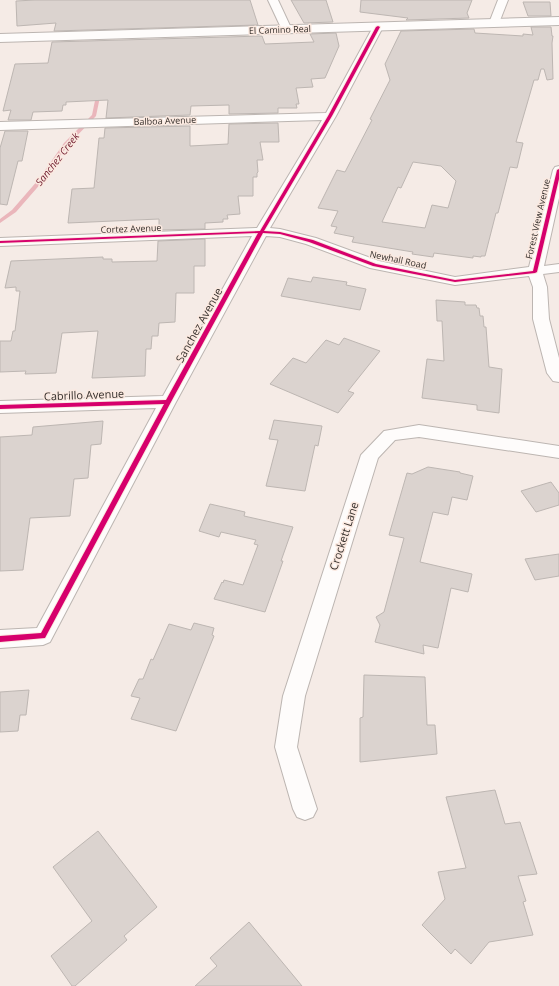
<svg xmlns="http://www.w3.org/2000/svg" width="559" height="986" font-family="'Open Sans',sans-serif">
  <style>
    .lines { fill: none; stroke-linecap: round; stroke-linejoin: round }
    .stream { fill: #eab6bb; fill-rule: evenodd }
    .building { fill: #dbd3cf; stroke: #bdb6b2; fill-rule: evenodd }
    .minor-casing { stroke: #bcb5b1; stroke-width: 2 }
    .primary-casing { stroke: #bcb5b1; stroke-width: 2 }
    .minor { fill: #fefcfb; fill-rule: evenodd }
    .primary { fill: #fefcfb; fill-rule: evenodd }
    .cycleway-casing { stroke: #fbe9e0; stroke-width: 2 }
    .cycleway { fill: #d6006c; fill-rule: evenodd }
    .labels { text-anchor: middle; stroke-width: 3; stroke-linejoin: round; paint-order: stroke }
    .far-street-label { font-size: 9px; fill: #36302c; stroke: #fbe9e0 }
    .far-water-label { font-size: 10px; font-style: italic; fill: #742334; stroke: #fbe9e0 }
    .street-label { font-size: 11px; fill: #36302c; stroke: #fbe9e0 }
  </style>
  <rect width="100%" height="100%" fill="#f5ebe6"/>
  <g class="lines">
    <!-- stream -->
    <path class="stream" d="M 97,91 L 101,92 L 96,116 L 68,145 L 43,181 L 16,212 L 0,223 L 0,219 L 12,210 L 39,179 L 64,143 L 92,115 Z"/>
  </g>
  <!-- building -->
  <g class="building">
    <path d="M 35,0 L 250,0 L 258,25 L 54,31 L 56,23 L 17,26 L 16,1 Z"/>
    <path d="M 291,0 L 326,0 L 333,22 L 304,23 Z"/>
    <path d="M 361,0 L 472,0 L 467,13 L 469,18 L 406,20 L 408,18 L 360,12 Z"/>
    <path d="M 523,2 L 550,2 L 551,16 L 528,16 Z"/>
    <path d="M 531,27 L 551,27 L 552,36 L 553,36 L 552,43 L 553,79 L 547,80 L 544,69 L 541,69 L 538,80 L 534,80 L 516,142 L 523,143 L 517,168 L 510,167 L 498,213 L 496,213 L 485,256 L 481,256 L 481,257 L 473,256 L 473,258 L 434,253 L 433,257 L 412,254 L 413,252 L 352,242 L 354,237 L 334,233 L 337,227 L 331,226 L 338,211 L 318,208 L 337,170 L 345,172 L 372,120 L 370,119 L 390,80 L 385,64 L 401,31 L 474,29 L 475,33 L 523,36 L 523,34 L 533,35 ZM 413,162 L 441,166 L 456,181 L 448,208 L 432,205 L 425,228 L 382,222 L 398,187 L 401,188 Z"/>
    <path d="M 336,33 L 339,46 L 325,78 L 311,79 L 313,87 L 296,88 L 299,104 L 296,104 L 297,108 L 278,108 L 278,113 L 229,114 L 229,105 L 191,106 L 190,115 L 106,118 L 108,100 L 66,102 L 66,105 L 63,105 L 62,111 L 33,112 L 31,120 L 8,120 L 11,110 L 3,111 L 15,64 L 48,63 L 52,42 L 262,36 L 265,44 L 314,42 L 310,34 Z"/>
    <path d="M 278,123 L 279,142 L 260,142 L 263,160 L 257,160 L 258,172 L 257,173 L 257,177 L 253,177 L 253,196 L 238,196 L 240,214 L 227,215 L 228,219 L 223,219 L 223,222 L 205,223 L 205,229 L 159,230 L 159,219 L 68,223 L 72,189 L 94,188 L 99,138 L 104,138 L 105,128 L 190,126 L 190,146 L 228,144 L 229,124 Z"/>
    <path d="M 5,131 L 28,131 L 22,161 L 18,161 L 7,205 L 0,204 L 0,148 Z"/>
    <path d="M 205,239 L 205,266 L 194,266 L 194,293 L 176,293 L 175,322 L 159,323 L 158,336 L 152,336 L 151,349 L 146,349 L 145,376 L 92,378 L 98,331 L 62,333 L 56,373 L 25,374 L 26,371 L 0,372 L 0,341 L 11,341 L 13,331 L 15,331 L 20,291 L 16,291 L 16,287 L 5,288 L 11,261 L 103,257 L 103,259 L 112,259 L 112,262 L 157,261 L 158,241 Z"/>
    <path d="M 313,277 L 347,282 L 346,285 L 366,289 L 360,310 L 281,296 L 288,278 L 311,282 Z"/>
    <path d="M 436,300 L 465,302 L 465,305 L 476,305 L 477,308 L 479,308 L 480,316 L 483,316 L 484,327 L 486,327 L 489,367 L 502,369 L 499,413 L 477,410 L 477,405 L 422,398 L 427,359 L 444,361 L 442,321 L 437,321 Z"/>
    <path d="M 344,338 L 380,351 L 348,391 L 354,393 L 338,413 L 270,384 L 293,358 L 306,363 L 326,340 L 339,345 Z"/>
    <path d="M 274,420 L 322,426 L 318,446 L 315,445 L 305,491 L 266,486 L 278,440 L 269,439 Z"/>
    <path d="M 103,421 L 101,444 L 91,445 L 88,478 L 74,479 L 70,516 L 30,518 L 23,570 L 0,571 L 0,437 L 32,435 L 33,427 Z"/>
    <path d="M 428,467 L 460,472 L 460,473 L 473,476 L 467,500 L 452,497 L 448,515 L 433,512 L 420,562 L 472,574 L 468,592 L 451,588 L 438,648 L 423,645 L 424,654 L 375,642 L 380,625 L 376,617 L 384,612 L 404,538 L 389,535 L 407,473 L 412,474 Z"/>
    <path d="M 551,482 L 559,493 L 559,505 L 536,512 L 521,491 Z"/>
    <path d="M 210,504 L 245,512 L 244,516 L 293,527 L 281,561 L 283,561 L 265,612 L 214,599 L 222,582 L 223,583 L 224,580 L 243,585 L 258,545 L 254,544 L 256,540 L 221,532 L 219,537 L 199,531 Z"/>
    <path d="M 559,554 L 559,576 L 535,580 L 525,559 Z"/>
    <path d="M 194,623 L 214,628 L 212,635 L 214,636 L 176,731 L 131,719 L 140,698 L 131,696 L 139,679 L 143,679 L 151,659 L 153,660 L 169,624 L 191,630 Z"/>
    <path d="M 364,675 L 425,677 L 427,725 L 435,725 L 437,754 L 360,762 L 360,718 L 363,717 Z"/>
    <path d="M 29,690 L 26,715 L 20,715 L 18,731 L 0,732 L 0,692 Z"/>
    <path d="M 495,790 L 505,824 L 520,822 L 537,874 L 518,876 L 526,901 L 523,902 L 533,935 L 489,942 L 471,964 L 455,949 L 451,954 L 422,925 L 445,899 L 438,872 L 466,868 L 446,797 Z"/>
    <path d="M 98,831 L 157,907 L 124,936 L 127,940 L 75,986 L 72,986 L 51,956 L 92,921 L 53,867 Z"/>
    <path d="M 249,922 L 302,986 L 195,986 L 217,966 L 210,958 Z"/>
  </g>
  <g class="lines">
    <defs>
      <g id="minor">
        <path d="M 268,0 L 278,0 L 292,30 L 291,32 L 283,32 Z"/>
        <path d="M 498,0 L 508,0 L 499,23 L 494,26 L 489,23 Z"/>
        <path d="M 378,24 L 383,27 L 336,116 L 270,228 L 280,229 L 316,238 L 379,261 L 455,277 L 529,267 L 553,170 L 555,167 L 559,166 L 559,198 L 544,266 L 559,264 L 559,272 L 543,274 L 547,287 L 549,319 L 559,358 L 559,382 L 553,381 L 547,373 L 533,319 L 533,287 L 529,276 L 455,285 L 370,268 L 306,244 L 280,237 L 266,236 L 176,402 L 50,642 L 43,645 L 0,648 L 0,630 L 37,628 L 156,408 L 0,413 L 0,401 L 163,396 L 252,236 L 0,246 L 0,238 L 257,228 L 322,120 L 0,130 L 0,122 L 326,113 L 373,27 Z"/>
        <path d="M 419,425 L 559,446 L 559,458 L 419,437 L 395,440 L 378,458 L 305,696 L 297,747 L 317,809 L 313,817 L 305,820 L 297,817 L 293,809 L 275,747 L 283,696 L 361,455 L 384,431 Z"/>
      </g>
      <path id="primary" d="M 559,17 L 559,25 L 0,42 L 0,34 Z"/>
    </defs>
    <!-- minor casing -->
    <use href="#minor" class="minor-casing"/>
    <!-- primary casing -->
    <use href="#primary" class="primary-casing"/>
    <!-- minor -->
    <use href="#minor" class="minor"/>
    <!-- primary -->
    <use href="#primary" class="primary"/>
    <defs>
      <path id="cycleway" d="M 378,26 L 380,27 L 332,116 L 264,231 L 280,232 L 313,240 L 376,264 L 455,280 L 533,271 L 557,170 L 559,169 L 559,179 L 537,272 L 535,273 L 455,282 L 373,266 L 309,242 L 280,234 L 263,233 L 171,402 L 45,638 L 0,642 L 0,636 L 41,633 L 164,404 L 0,409 L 0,405 L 166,400 L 258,233 L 0,243 L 0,241 L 260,231 L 328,116 L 376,27 Z"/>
    </defs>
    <!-- cycleway casing -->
    <use href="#cycleway" class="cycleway-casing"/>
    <!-- cycleway -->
    <use href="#cycleway" class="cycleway"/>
  </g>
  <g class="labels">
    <!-- far-street labels -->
    <g class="far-street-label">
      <text transform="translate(280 30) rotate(-2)" y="3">El Camino Real</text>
      <text transform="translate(165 121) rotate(-2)" y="3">Balboa Avenue</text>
      <text transform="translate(538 219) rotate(-77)" y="3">Forest View Avenue</text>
      <text transform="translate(131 229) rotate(-2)" y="3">Cortez Avenue</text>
      <text transform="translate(398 260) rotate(12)" y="3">Newhall Road</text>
    </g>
    <!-- far-water labels -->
    <g class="far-water-label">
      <text transform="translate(57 159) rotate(-52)" y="4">Sanchez Creek</text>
    </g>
    <!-- street labels -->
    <g class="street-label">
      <text transform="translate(199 325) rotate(-61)" y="4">Sanchez Avenue</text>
      <text transform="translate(84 395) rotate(-2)" y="4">Cabrillo Avenue</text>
      <text transform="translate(344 536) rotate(-72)" y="4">Crockett Lane</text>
    </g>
  </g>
</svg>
